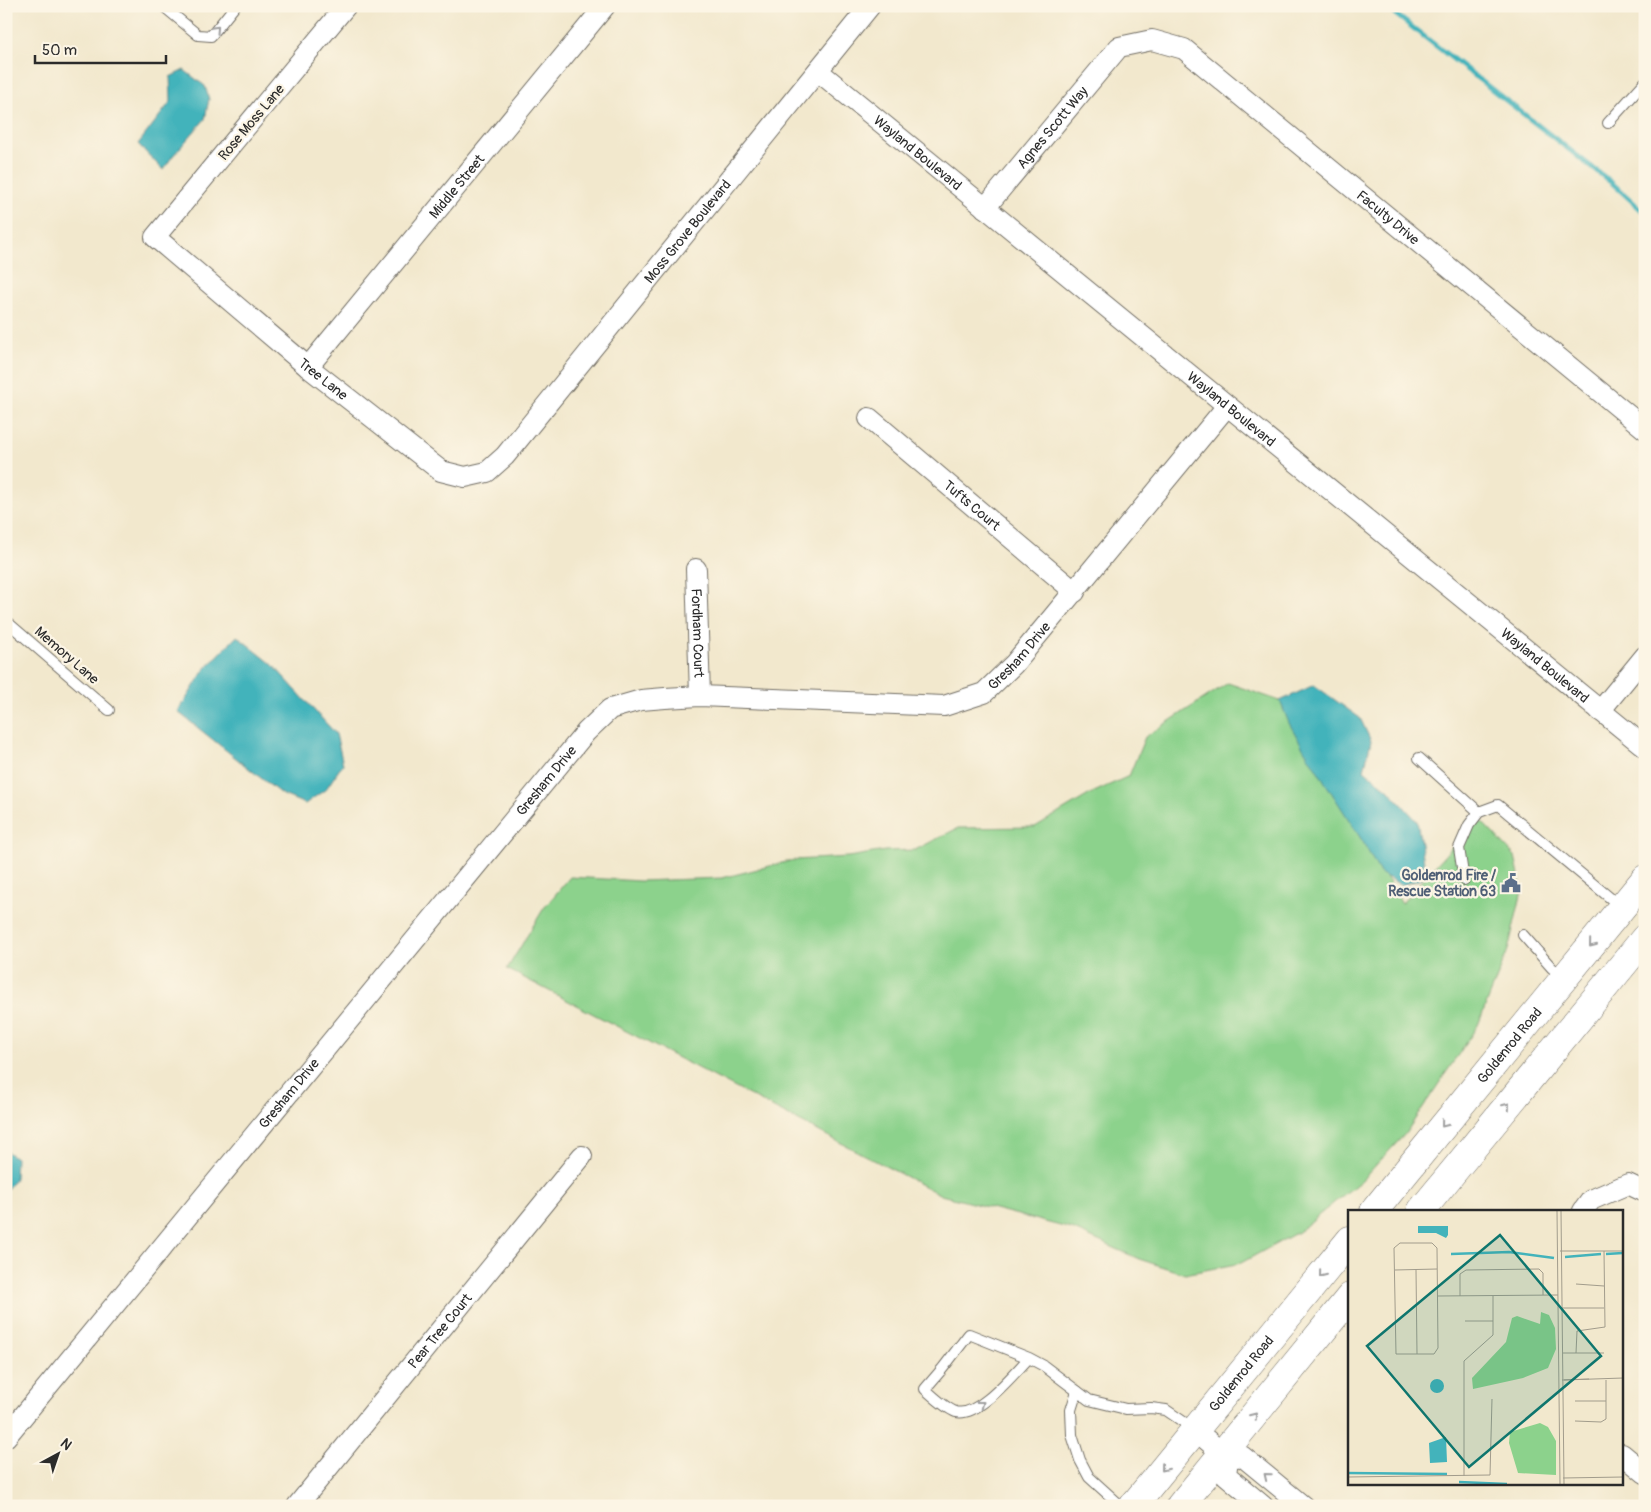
<svg xmlns="http://www.w3.org/2000/svg" width="1651" height="1512" font-family="Pangolin,sans-serif">
  <style>
    .green { fill: #8cd28c; stroke: #5c7e5c }
    .water { fill: #43b3bb; stroke: #376f73 }
    .lines { fill: none; stroke-linecap: round; stroke-linejoin: round }
    .stream { stroke: #43b3bb; stroke-width: 5 }
    .lane-casing { stroke: #716d64; stroke-width: 12 }
    .street-casing { stroke: #716d64; stroke-width: 22 }
    .secondary-casing { stroke: #716d64; stroke-width: 29 }
    .lane { stroke: #fff; stroke-width: 10 }
    .street { stroke: #fff; stroke-width: 20 }
    .secondary { stroke: #fff; stroke-width: 28 }
    .oneway { stroke: #a0a0a0 }
    .labels { text-anchor: middle; stroke-width: 4.5; stroke-linejoin: round; paint-order: stroke }
    .street-label { font-size: 14px; fill: #2b2b2b; stroke: #fcf5e5 }
    .service-label { font-size: 14px; font-weight: bold; fill: #4e5e75; stroke: #fcf5e5; text-anchor: end }
    .inset-river { fill: none; stroke: #43b3bb; stroke-width: 2.5 }
    .inset-road { fill: none; stroke: #a29c8c; stroke-width: 1 }
    .view { fill: #0f766e; fill-opacity: 0.15; stroke: #0f766e; stroke-width: 2.5 }
    .inset-edge { fill: none; stroke: #2b2b2b; stroke-width: 2.5 }
  </style>
  <rect width="100%" height="100%" fill="#fcf5e5"/>
  <filter id="ink" filterUnits="userSpaceOnUse"><feTurbulence type="fractalNoise" baseFrequency=".02" numOctaves="2"/><feDisplacementMap in="SourceGraphic" scale="10" xChannelSelector="R" yChannelSelector="G"/><feConvolveMatrix kernelMatrix="1 2 1 2 8 2 1 2 1" color-interpolation-filters="sRGB"/></filter>
  <filter id="wash" filterUnits="userSpaceOnUse"><feTurbulence type="fractalNoise" baseFrequency=".0096" numOctaves="4" result="noise"/><feDisplacementMap in="SourceGraphic" scale="20" xChannelSelector="R" yChannelSelector="G"/><feGaussianBlur stdDeviation="1.12" result="paint"/><feColorMatrix in="noise" values="0 0 0 0 0 0 0 0 0 0 0 0 0 0 0 0 0 1.4 0 .05"/><feComposite in="paint" operator="in"/></filter>
  <g filter="url(#wash)">
    <rect width="100%" height="100%" fill="#f2e8cd"/>
    <!-- green -->
    <path class="green" d="M 1228,683 L 1280,701 L 1402,903 L 1478,818 L 1515,856 L 1522,891 L 1508,950 L 1478,1025 L 1405,1134 L 1362,1180 L 1298,1232 L 1241,1263 L 1185,1274 L 1139,1259 L 1072,1229 L 941,1195 L 507,969 L 544,908 L 570,877 L 640,881 L 722,878 L 794,860 L 848,857 L 885,851 L 915,850 L 958,828 L 1035,827 L 1092,793 L 1129,776 L 1145,737 Z"/>
    <!-- water -->
    <g class="water">
      <path d="M 184,70 L 205,86 L 209,99 L 205,119 L 172,157 L 163,170 L 138,144 L 171,101 L 170,77 Z"/>
      <path d="M 237,636 L 272,664 L 336,734 L 343,764 L 326,789 L 305,804 L 281,794 L 178,712 L 204,670 Z"/>
      <path d="M 1314,685 L 1360,718 L 1371,741 L 1364,770 L 1388,789 L 1417,821 L 1424,862 L 1421,879 L 1401,885 L 1380,873 L 1363,842 L 1305,751 L 1289,723 L 1280,701 Z"/>
      <path d="M 6,1151 L 16,1158 L 15,1179 L 6,1190 Z"/>
    </g>
    <g class="lines">
      <!-- stream -->
      <path class="stream" d="M 1385,6 L 1612,183 L 1645,213"/>
    </g>
  </g>
  <g filter="url(#ink)">
    <g class="lines">
      <defs>
        <g id="lane">
          <path d="M 163,6 L 198,35 L 211,36 L 235,6"/>
          <path d="M 1608,123 L 1645,82"/>
          <path d="M 6,621 L 109,710"/>
          <path d="M 1419,758 L 1479,812"/>
          <path d="M 1464,880 L 1459,848 L 1469,825 L 1479,812 L 1498,805 L 1621,907"/>
          <path d="M 1523,935 L 1552,968 L 1564,977"/>
          <path d="M 1029,1358 C 1014,1373 978,1418 956,1412 C 945,1408 934,1397 925,1389 L 943,1368 L 969,1334 L 1029,1358 L 1044,1366 L 1089,1400 L 1126,1409 L 1151,1408 L 1166,1410 L 1194,1429"/>
          <path d="M 1077,1391 L 1071,1410 L 1072,1435 L 1080,1460 L 1089,1477 L 1121,1506"/>
        </g>
        <g id="street">
          <path id="s1" d="M 346,6 L 155,237 L 308,367 L 441,471 L 465,477 L 487,472 L 505,456 L 870,6"/>
          <path id="s2" d="M 818,71 L 1645,747"/>
          <path id="s3" d="M 985,208 L 1119,47 L 1152,40 L 1184,49 L 1645,429"/>
          <path id="s4" d="M 308,367 L 605,6"/>
          <path id="s5" d="M 869,418 L 1075,592"/>
          <path id="s6" d="M 696,569 L 700,696"/>
          <path d="M 1600,711 L 1645,656"/>
          <path d="M 1583,1211 L 1591,1200 L 1628,1184 L 1645,1192"/>
          <path d="M 1195,1430 L 1228,1458 L 1242,1456 L 1303,1506"/>
          <path id="s7" d="M 6,1437 L 586,732 L 610,709 L 641,700 L 665,698 L 700,696 L 944,706 L 984,693 L 1014,664 L 1227,406"/>
          <path d="M 1622,1454 L 1645,1473"/>
          <path d="M 1228,1458 L 1226,1475 L 1263,1506"/>
          <path id="s8" d="M 297,1506 L 582,1156"/>
        </g>
        <g id="secondary">
          <path id="s9" d="M 1374,1211 L 1645,879"/>
          <path d="M 1421,1211 L 1645,938"/>
          <path id="s10" d="M 1133,1506 L 1350,1240"/>
          <path d="M 1180,1506 L 1350,1297"/>
        </g>
      </defs>
      <!-- lane casing -->
      <use href="#lane" class="lane-casing"/>
      <!-- street casing -->
      <use href="#street" class="street-casing"/>
      <!-- secondary casing -->
      <use href="#secondary" class="secondary-casing"/>
      <!-- lane -->
      <use href="#lane" class="lane"/>
      <!-- street -->
      <use href="#street" class="street"/>
      <!-- secondary -->
      <use href="#secondary" class="secondary"/>
    </g>
    <!-- one-way arrows -->
    <defs><path id="oneway-chevron" d="M-2-3.5L2.5 0L-2 3.5" fill="none" stroke-width="1.6" stroke-linecap="round" stroke-linejoin="round" transform="scale(1.25)"/></defs>
    <g class="oneway">
      <use href="#oneway-chevron" transform="translate(216 29) rotate(-47)"/>
      <use href="#oneway-chevron" transform="translate(1592 944) rotate(129)"/>
      <use href="#oneway-chevron" transform="translate(1507 1106) rotate(-51)"/>
      <use href="#oneway-chevron" transform="translate(1444 1124) rotate(129)"/>
      <use href="#oneway-chevron" transform="translate(1322 1274) rotate(129)"/>
      <use href="#oneway-chevron" transform="translate(981 1404) rotate(-37)"/>
      <use href="#oneway-chevron" transform="translate(1254 1416) rotate(-51)"/>
      <use href="#oneway-chevron" transform="translate(1164 1468) rotate(129)"/>
      <use href="#oneway-chevron" transform="translate(1267 1476) rotate(-141)"/>
    </g>
  </g>
  <!-- icons -->
  <defs>
    <symbol id="civic-bare" viewBox="-9 -9 18 18"><path d="M-.6-6.5H3V-4.5H.6V-3L4-1V1h2V6H-6V1h2V-1L-.6-3ZM-1.2 2.5V6h2.4V2.5Z" fill="#5c6f8a" stroke="#fcf5e5" stroke-width="2.5" paint-order="stroke"/></symbol>
  </defs>
  <g fill-rule="evenodd">
    <use href="#civic-bare" x="1497" y="869" width="28" height="28"/>
  </g>
  <g class="labels">
    <!-- street labels -->
    <g class="street-label">
      <text transform="translate(251 122) rotate(-50)" y="5">Rose Moss Lane</text>
      <text dy="5" stroke="none"><textPath href="#s3" startOffset="105">Agnes Scott Way</textPath></text>
      <text dy="5" stroke="none"><textPath href="#s2" startOffset="129">Wayland Boulevard</textPath></text>
      <text dy="5" stroke="none"><textPath href="#s4" startOffset="234">Middle Street</textPath></text>
      <text dy="5" stroke="none"><textPath href="#s3" startOffset="541">Faculty Drive</textPath></text>
      <text dy="5" stroke="none"><textPath href="#s1" startOffset="1030">Moss Grove Boulevard</textPath></text>
      <text dy="5" stroke="none"><textPath href="#s1" startOffset="520">Tree Lane</textPath></text>
      <text dy="5" stroke="none"><textPath href="#s2" startOffset="534">Wayland Boulevard</textPath></text>
      <text dy="5" stroke="none"><textPath href="#s5" startOffset="135">Tufts Court</textPath></text>
      <text dy="5" stroke="none"><textPath href="#s6" startOffset="64">Fordham Court</textPath></text>
      <text transform="translate(67 655) rotate(41)" y="5">Memory Lane</text>
      <text dy="5" stroke="none"><textPath href="#s7" startOffset="1375">Gresham Drive</textPath></text>
      <text dy="5" stroke="none"><textPath href="#s2" startOffset="939">Wayland Boulevard</textPath></text>
      <text dy="5" stroke="none"><textPath href="#s7" startOffset="850">Gresham Drive</textPath></text>
      <text dy="5" stroke="none"><textPath href="#s9" startOffset="214">Goldenrod Road</textPath></text>
      <text dy="5" stroke="none"><textPath href="#s7" startOffset="445">Gresham Drive</textPath></text>
      <text dy="5" stroke="none"><textPath href="#s8" startOffset="226">Pear Tree Court</textPath></text>
      <text dy="5" stroke="none"><textPath href="#s10" startOffset="171">Goldenrod Road</textPath></text>
    </g>
    <!-- service labels -->
    <g class="service-label">
      <text x="1496" y="880">Goldenrod Fire /<tspan x="1496" dy="16">Rescue Station 63</tspan></text>
    </g>
  </g>
  <!-- overview -->
  <g transform="translate(1348 1210)">
    <rect width="275" height="275" fill="#f2e8cd"/>
    <path d="M 193,102 L 201,105 L 207,118 L 208,139 L 200,158 L 175,168 L 125,179 L 124,168 L 158,132 L 164,108 L 169,106 L 192,114 ZM 192,213 L 200,217 L 208,231 L 208,265 L 170,263 L 161,233 L 162,222 Z" fill="#8cd28c"/>
    <path d="M 70,16 L 100,16 L 100,25 L 98,28 L 88,23 L 70,23 ZM82 176a7 7 0 1 1 14 0a7 7 0 1 1-14 0ZM 98,227 L 99,252 L 82,253 L 81,233 Z" fill="#43b3bb"/>
    <path class="inset-river" d="M 103,44 L 161,42 L 206,48M 258,44 L 275,43M 217,47 L 253,44M 0,263 L 99,264M 111,272 L 159,274"/>
    <path class="inset-road" d="M 209,1 L 212,274M 213,1 L 216,274M 52,33 L 84,33 L 89,38 L 90,138 L 86,144 L 48,144 L 46,38 ZM 212,41 L 275,41M 47,60 L 89,59M 68,60 L 69,144M 228,74 L 256,76M 90,86 L 210,85M 112,86 L 112,64 L 118,60 L 191,59 L 195,63 L 195,85M 214,98 L 256,98M 117,111 L 145,111M 215,143 L 256,143M 228,143 L 229,121 L 257,117 L 256,41M 214,170 L 241,169M 216,170 L 275,168M 227,191 L 258,191M 227,211 L 253,212 L 258,209 L 258,170M 116,266 L 116,151 L 145,125 L 145,86M 0,267 L 142,265 L 144,189M 215,268 L 275,267"/>
    <path class="view" d="M 152,25 L 253,146 L 121,257 L 19,136 Z"/>
    <rect width="275" height="275" class="inset-edge"/>
  </g>
  <!-- margin -->
  <rect width="1651" height="1512" fill="none" stroke="#fcf5e5" stroke-width="25"/>
  <!-- north arrow -->
  <g transform="translate(58 1454) rotate(40)" stroke="#fcf5e5" stroke-width="4" paint-order="stroke">
  <path d="M0-4L9 19L0 12L-9 19Z" fill="#2b2b2b"/>
  <text y="-8" font-size="14" font-weight="bold" text-anchor="middle" fill="#2b2b2b">N</text>
  </g>
  <!-- scale -->
  <path d="M35 55v8h131v-8" fill="none" stroke="#2b2b2b" stroke-width="2.5"/>
  <text x="42" y="55" font-size="15" fill="#2b2b2b" stroke="#fcf5e5" stroke-width="4" paint-order="stroke">50 m</text>
</svg>
